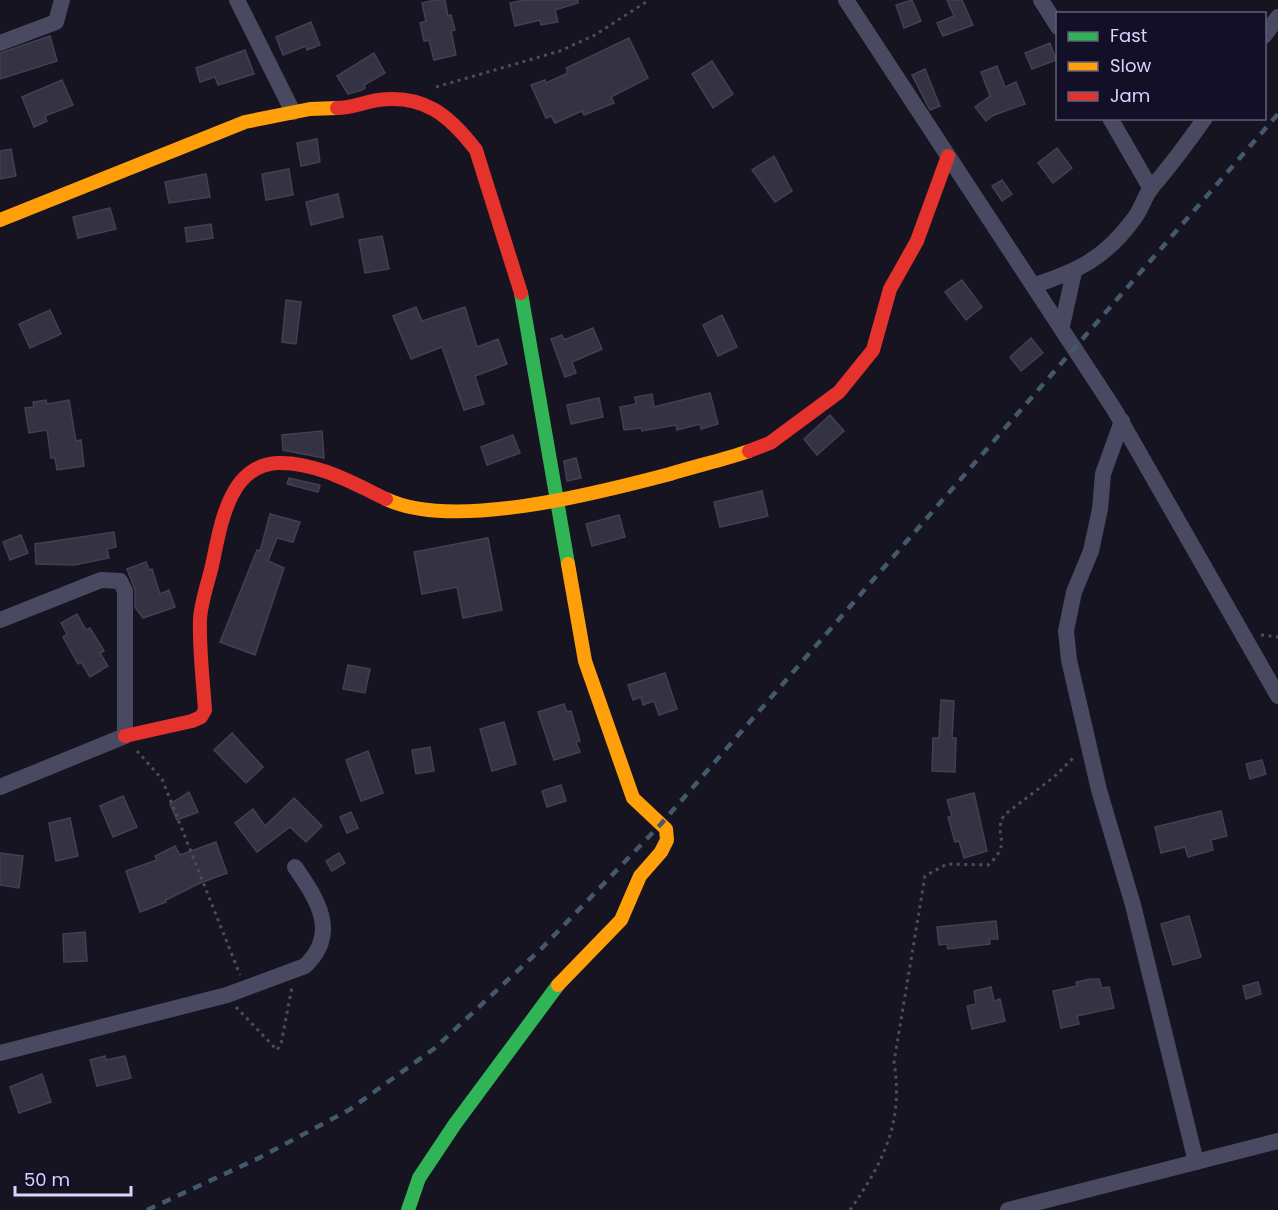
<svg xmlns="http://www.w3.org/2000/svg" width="1278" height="1210" font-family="Poppins,sans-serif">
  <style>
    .building { fill: #343243; stroke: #433f54; stroke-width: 1.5 }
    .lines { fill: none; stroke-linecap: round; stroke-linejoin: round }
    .path { stroke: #44505f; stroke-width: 3; stroke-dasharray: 3 4.5; stroke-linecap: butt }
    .street { stroke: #4a4962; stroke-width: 16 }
    .fast { stroke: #30b455; stroke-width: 14 }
    .slow { stroke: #ff9f0a; stroke-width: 14 }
    .jam { stroke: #e5322d; stroke-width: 14 }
    .rail { stroke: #43596b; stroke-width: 4.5; stroke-dasharray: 9 8; stroke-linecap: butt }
  </style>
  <rect width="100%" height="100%" fill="#161421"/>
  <!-- building -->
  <g class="building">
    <path d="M 435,0 L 445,0 L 448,16 L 451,15 L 455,30 L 451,31 L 456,55 L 434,60 L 429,40 L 424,41 L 420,23 L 426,21 L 422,3 Z"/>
    <path d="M 524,0 L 578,0 L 578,3 L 555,10 L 558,22 L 541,25 L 540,20 L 515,26 L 510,3 Z"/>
    <path d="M 912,0 L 921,21 L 904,28 L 896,5 Z"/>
    <path d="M 947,0 L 962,0 L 973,25 L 943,36 L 937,23 L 954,16 Z"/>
    <path d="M 311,22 L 320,45 L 307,50 L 306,46 L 283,55 L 276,37 Z"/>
    <path d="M 50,36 L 57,61 L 0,79 L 0,53 Z"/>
    <path d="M 629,38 L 648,78 L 611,97 L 614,103 L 584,115 L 582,111 L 555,123 L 551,116 L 546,118 L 531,85 L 545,80 L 546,83 L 568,73 L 566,68 Z"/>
    <path d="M 1050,43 L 1056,60 L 1032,69 L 1025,53 Z"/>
    <path d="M 245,50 L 254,74 L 218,85 L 215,77 L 200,82 L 196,68 Z"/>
    <path d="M 374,53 L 385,73 L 364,85 L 365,88 L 362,90 L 348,94 L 337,76 Z"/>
    <path d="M 712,61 L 733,94 L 713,108 L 692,74 Z"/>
    <path d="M 997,66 L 1005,87 L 1016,82 L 1025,104 L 994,115 L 986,121 L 975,107 L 990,96 L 981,72 Z"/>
    <path d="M 925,69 L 940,106 L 930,110 L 912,75 Z"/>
    <path d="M 62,80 L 73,105 L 45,116 L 47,121 L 34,127 L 22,97 Z"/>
    <path d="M 317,139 L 320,162 L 301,166 L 297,143 Z"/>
    <path d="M 1057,148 L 1072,168 L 1053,183 L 1038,163 Z"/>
    <path d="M 11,149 L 16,176 L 0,179 L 0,151 Z"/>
    <path d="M 774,156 L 792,191 L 775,202 L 752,170 Z"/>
    <path d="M 289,169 L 293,195 L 266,200 L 262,174 Z"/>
    <path d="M 206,174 L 210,197 L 169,203 L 165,182 Z"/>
    <path d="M 1002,180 L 1012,194 L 1002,201 L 992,186 Z"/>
    <path d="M 338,194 L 343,217 L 311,225 L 306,202 Z"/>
    <path d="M 110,208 L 116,229 L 78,238 L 73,217 Z"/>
    <path d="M 211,224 L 213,238 L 187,242 L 185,228 Z"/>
    <path d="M 382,236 L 389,269 L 365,273 L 359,240 Z"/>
    <path d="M 962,280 L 982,307 L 966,320 L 945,292 Z"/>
    <path d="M 286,300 L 301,302 L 296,344 L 282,342 Z"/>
    <path d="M 416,307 L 422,321 L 465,307 L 477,347 L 498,339 L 507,364 L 475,376 L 484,404 L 464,410 L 442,347 L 411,359 L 393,316 Z"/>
    <path d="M 50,310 L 61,334 L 30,348 L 19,324 Z"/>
    <path d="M 722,315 L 737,347 L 718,356 L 703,325 Z"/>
    <path d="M 593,328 L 602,349 L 572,362 L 576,373 L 565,377 L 551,339 L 562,335 L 564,340 Z"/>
    <path d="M 1031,338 L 1043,353 L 1021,371 L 1010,357 Z"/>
    <path d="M 710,393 L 718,424 L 701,429 L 700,424 L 677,430 L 676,425 L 642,431 L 641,428 L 624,430 L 620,407 L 636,404 L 635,397 L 652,394 L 654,407 Z"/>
    <path d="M 599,398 L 603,417 L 571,424 L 567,405 Z"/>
    <path d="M 46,400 L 47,404 L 69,400 L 76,441 L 81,440 L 84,466 L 57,470 L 55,458 L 51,458 L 47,430 L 29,433 L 25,408 L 34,407 L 33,402 Z"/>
    <path d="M 830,415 L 844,431 L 817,455 L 804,439 Z"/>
    <path d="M 322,431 L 324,458 L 283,450 L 282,435 Z"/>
    <path d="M 513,435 L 520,453 L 487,465 L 481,447 Z"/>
    <path d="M 576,458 L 581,478 L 567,481 L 564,461 Z"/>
    <path d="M 289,478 L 320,485 L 318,492 L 287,484 Z"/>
    <path d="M 762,491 L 768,516 L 720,527 L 714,502 Z"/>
    <path d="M 270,514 L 300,522 L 293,542 L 277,538 L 268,561 L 284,568 L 255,655 L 220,642 L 257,550 L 260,551 Z"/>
    <path d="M 619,515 L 625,537 L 592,546 L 586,524 Z"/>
    <path d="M 114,532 L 116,547 L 107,549 L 109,558 L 74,565 L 36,564 L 35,544 Z"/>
    <path d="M 21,535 L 28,553 L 10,560 L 3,542 Z"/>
    <path d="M 488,538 L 502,610 L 463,618 L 457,587 L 422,594 L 414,552 Z"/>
    <path d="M 146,562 L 149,570 L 152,569 L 160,594 L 169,590 L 175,607 L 143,618 L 135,607 L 135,590 L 127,569 Z"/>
    <path d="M 77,614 L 86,630 L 90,628 L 104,651 L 100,653 L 108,666 L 90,677 L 81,662 L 78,664 L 63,637 L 67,634 L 61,623 Z"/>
    <path d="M 348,665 L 370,669 L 365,693 L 343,689 Z"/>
    <path d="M 665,673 L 677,709 L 659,715 L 654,701 L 643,705 L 641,697 L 633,700 L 628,685 Z"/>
    <path d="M 941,700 L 954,701 L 952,738 L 956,738 L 955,772 L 932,771 L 933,738 L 939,738 Z"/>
    <path d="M 564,704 L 567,712 L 571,711 L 580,741 L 576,742 L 580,752 L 554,760 L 538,712 Z"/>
    <path d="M 504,722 L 516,764 L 492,771 L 480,729 Z"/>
    <path d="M 232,733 L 263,767 L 246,783 L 214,750 Z"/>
    <path d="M 430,747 L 434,771 L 416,774 L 412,750 Z"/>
    <path d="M 368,751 L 383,793 L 361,801 L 346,760 Z"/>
    <path d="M 1262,760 L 1266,774 L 1250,779 L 1246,764 Z"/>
    <path d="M 561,785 L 566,801 L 547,807 L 542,791 Z"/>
    <path d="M 189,792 L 198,812 L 177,820 L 170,804 Z"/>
    <path d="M 974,793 L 987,851 L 964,858 L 959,841 L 955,842 L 948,817 L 952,816 L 947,800 Z"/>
    <path d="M 123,796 L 137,827 L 113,837 L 100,806 Z"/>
    <path d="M 294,798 L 322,826 L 306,842 L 290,827 L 257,852 L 235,823 L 253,809 L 265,826 Z"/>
    <path d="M 1221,811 L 1227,836 L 1211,840 L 1213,850 L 1188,857 L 1185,847 L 1161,853 L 1155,827 Z"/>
    <path d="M 351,812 L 358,828 L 347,833 L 340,817 Z"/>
    <path d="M 70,818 L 78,856 L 56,861 L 49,823 Z"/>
    <path d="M 216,842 L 227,873 L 200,883 L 166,900 L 166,902 L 140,912 L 126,871 L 157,860 L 155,856 L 175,846 L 180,855 Z"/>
    <path d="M 0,853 L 23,856 L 19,888 L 0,885 Z"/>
    <path d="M 339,853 L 345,863 L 332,871 L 326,861 Z"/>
    <path d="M 1189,916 L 1201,957 L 1173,965 L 1161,924 Z"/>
    <path d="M 996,921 L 998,939 L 989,939 L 990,944 L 948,949 L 947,944 L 939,945 L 937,927 Z"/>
    <path d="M 85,932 L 87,961 L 64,962 L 63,934 Z"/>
    <path d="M 1091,979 L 1099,979 L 1102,988 L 1109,987 L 1114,1008 L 1077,1016 L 1079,1024 L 1061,1028 L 1053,991 L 1077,986 L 1076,982 Z"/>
    <path d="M 1258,982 L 1261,994 L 1246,999 L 1243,986 Z"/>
    <path d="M 991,987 L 994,1001 L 1000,999 L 1005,1021 L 972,1029 L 967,1006 L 976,1004 L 974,991 Z"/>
    <path d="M 105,1056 L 106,1060 L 125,1056 L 131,1078 L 97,1086 L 90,1060 Z"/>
    <path d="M 42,1074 L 51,1102 L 19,1113 L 10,1087 Z"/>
  </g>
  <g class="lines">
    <!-- path -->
    <g class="path">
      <path d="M 436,87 L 560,51 L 595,35 L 649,0"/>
      <path d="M 1261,635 L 1278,637"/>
      <path d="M 137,751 L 162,779 L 240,975"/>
      <path d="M 236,1007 L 277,1050 L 281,1044 L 292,987"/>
      <path d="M 850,1210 C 883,1163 904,1122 894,1062 L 925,876 L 947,864 L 988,865 C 1014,842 992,836 1004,815 L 1054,777 L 1075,756"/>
    </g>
    <!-- street -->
    <g class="street">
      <path d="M 237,0 L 293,112"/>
      <path d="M 846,0 L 1114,409 L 1278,696"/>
      <path d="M 1041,0 L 1058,27"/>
      <path d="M 1264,36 L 1278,17"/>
      <path d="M 0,43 L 56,22 L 62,0"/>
      <path d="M 1110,118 L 1151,189"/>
      <path d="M 1035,285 C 1078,271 1105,258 1133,220 C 1141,211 1144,197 1151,188 C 1171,166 1188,142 1205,118"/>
      <path d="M 1062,326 L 1074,272"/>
      <path d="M 1122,421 L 1103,474 L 1100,509 L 1091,551 L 1074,592 L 1066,631 L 1069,660 L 1099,790 L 1133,905 L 1196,1162"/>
      <path d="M 0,620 L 101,580 L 120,581 L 125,591 L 125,736 L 0,787"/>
      <path d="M 0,1053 L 227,995 L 305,966 C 340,933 317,899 295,867"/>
      <path d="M 1008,1210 L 1278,1141"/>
    </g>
    <!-- fast -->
    <g class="fast">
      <path d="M 521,293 L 568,564"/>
      <path d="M 408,1210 L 419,1178 L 455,1124 L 558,985"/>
    </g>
    <!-- slow -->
    <g class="slow">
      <path d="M 0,220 L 245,122 L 310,109 L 337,108"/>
      <path d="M 386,499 C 453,531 598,493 670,474 C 696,466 723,460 749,451"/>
      <path d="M 558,985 L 621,920 L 640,876 L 661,852 L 667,840 L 666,829 L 633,798 L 585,661 L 568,564"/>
    </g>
    <!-- jam -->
    <g class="jam">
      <path d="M 337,108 C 352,108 364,102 378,100 C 424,94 449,115 476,150 L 521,293"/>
      <path d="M 749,451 L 770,443 L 839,392 L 873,350 L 890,289 L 917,241 L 948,156"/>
      <path d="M 125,736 L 192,721 L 201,717 L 205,710 C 203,680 199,649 200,619 C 201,603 207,585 211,570 C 220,532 226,465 278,463 C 316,462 353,483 386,499"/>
    </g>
    <!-- rail -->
    <path class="rail" d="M 147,1210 L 259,1158 L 349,1110 L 435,1048 L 542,948 L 661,824 L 1278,114"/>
  </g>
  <!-- legend -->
  <rect x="1056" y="12" width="210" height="108" fill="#130f26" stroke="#625e7d" stroke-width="1.5"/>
  <rect x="1068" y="32" width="30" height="9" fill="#30b455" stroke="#625e7d" stroke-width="1.5"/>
  <text x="1110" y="42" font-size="18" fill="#d9d4ff">Fast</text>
  <rect x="1068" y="62" width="30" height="9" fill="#ff9f0a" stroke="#625e7d" stroke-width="1.5"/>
  <text x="1110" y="72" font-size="18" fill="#d9d4ff">Slow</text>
  <rect x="1068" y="92" width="30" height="9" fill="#e5322d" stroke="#625e7d" stroke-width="1.5"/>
  <text x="1110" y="102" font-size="18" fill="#d9d4ff">Jam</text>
  <!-- scale -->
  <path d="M15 1186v9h116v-9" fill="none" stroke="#d9d4ff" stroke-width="3"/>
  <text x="24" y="1186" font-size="18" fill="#d9d4ff" stroke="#130f26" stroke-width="4.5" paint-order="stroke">50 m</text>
</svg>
